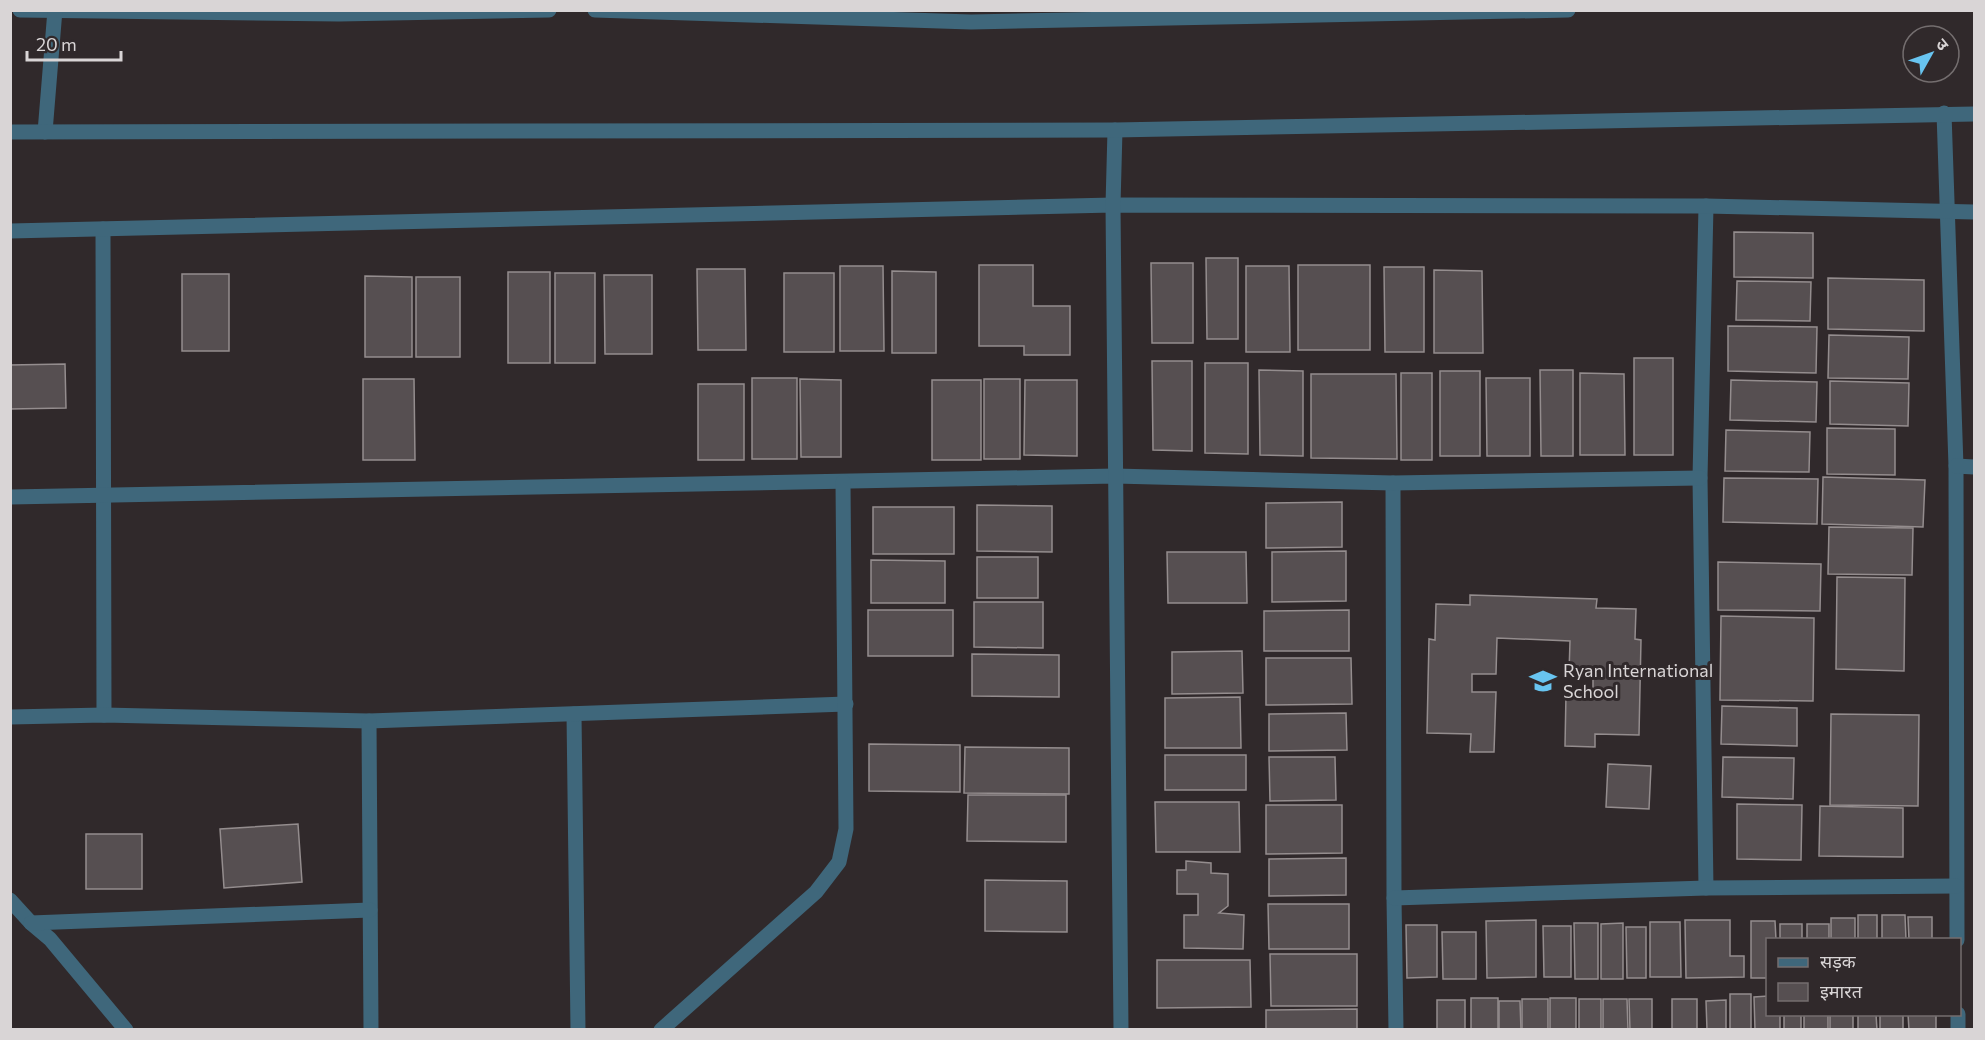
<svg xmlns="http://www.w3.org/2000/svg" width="1985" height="1040" font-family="Commissioner,'Noto Sans Devanagari',sans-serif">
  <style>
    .building { fill: #564f51; stroke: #948d8e; stroke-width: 1.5 }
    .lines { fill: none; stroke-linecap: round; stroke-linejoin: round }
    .minor { stroke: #3f677b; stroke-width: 15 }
    .tertiary { stroke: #3f677b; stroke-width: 15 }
    .labels { text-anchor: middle; stroke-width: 6; stroke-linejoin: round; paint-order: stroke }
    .poi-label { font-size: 18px; fill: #d9d5d6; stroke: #30292b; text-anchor: start }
  </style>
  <rect width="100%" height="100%" fill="#30292b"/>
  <!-- building -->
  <g class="building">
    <path d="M 1734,232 L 1813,233 L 1813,278 L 1734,277 Z"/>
    <path d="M 1206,258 L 1238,258 L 1238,339 L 1207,339 Z"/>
    <path d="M 1151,263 L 1193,263 L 1193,343 L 1152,343 Z"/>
    <path d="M 979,265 L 1033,265 L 1033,306 L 1070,306 L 1070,355 L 1024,355 L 1024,346 L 979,346 Z"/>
    <rect x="1298" y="265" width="72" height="85"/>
    <path d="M 840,266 L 883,266 L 884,351 L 840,351 Z"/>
    <path d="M 1246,266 L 1289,266 L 1290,352 L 1246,352 Z"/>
    <path d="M 1384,267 L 1424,267 L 1424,352 L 1385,352 Z"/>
    <path d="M 697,269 L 745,269 L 746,350 L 698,350 Z"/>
    <path d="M 1434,270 L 1482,271 L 1483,353 L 1434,353 Z"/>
    <path d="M 892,271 L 936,272 L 936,353 L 892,353 Z"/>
    <rect x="508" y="272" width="42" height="91"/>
    <rect x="555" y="273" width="40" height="90"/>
    <rect x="784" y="273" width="50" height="79"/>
    <rect x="182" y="274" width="47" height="77"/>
    <path d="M 604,275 L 652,275 L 652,354 L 605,354 Z"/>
    <path d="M 365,276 L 412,277 L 412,357 L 365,357 Z"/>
    <rect x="416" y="277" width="44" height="80"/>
    <path d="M 1828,278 L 1924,280 L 1924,331 L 1828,329 Z"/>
    <path d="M 1737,281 L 1811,282 L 1810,321 L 1736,320 Z"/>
    <path d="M 1728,326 L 1817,327 L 1816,373 L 1728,371 Z"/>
    <path d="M 1829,335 L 1909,337 L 1908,379 L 1828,378 Z"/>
    <rect x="1634" y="358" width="39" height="97"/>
    <path d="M 1152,361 L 1192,361 L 1192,451 L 1153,450 Z"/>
    <path d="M 1205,363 L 1248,363 L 1248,454 L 1205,453 Z"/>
    <path d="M 65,364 L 66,408 L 10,409 L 10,365 Z"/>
    <path d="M 1259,370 L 1303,371 L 1303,456 L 1260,455 Z"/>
    <path d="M 1540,370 L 1573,370 L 1573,456 L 1541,456 Z"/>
    <rect x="1440" y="371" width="40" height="85"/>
    <rect x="1401" y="373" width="31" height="87"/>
    <path d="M 1580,373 L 1624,374 L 1625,455 L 1580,455 Z"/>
    <path d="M 1311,374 L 1396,374 L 1397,459 L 1311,458 Z"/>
    <rect x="752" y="378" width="45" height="81"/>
    <path d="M 1486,378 L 1530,378 L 1530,456 L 1487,456 Z"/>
    <path d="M 363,379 L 414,379 L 415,460 L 363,460 Z"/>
    <path d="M 800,379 L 841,380 L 841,457 L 801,457 Z"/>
    <rect x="984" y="379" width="36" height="80"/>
    <rect x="932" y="380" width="49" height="80"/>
    <path d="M 1025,380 L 1077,380 L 1077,456 L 1024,455 Z"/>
    <path d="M 1731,380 L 1817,382 L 1816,422 L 1730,420 Z"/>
    <path d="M 1830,381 L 1909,383 L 1908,426 L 1830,424 Z"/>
    <rect x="698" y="384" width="46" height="76"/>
    <path d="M 1827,428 L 1895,429 L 1895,475 L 1827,474 Z"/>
    <path d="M 1726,430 L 1810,432 L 1809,472 L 1725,471 Z"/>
    <path d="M 1823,477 L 1925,480 L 1923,527 L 1822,524 Z"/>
    <path d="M 1724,478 L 1818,479 L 1817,524 L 1723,522 Z"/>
    <path d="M 1342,502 L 1342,547 L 1266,548 L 1266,503 Z"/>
    <path d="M 977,505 L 1052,506 L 1052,552 L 977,551 Z"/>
    <rect x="873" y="507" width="81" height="47"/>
    <path d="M 1829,527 L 1913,528 L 1912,575 L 1828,574 Z"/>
    <path d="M 1346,551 L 1346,601 L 1272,602 L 1272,552 Z"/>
    <path d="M 1167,552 L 1246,552 L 1247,603 L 1168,603 Z"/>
    <rect x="977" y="557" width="61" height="41"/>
    <path d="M 871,560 L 945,561 L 945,603 L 871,603 Z"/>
    <path d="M 1718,562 L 1821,564 L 1820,611 L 1718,610 Z"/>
    <path d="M 1837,577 L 1905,578 L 1904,671 L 1836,669 Z"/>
    <path d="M 1470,595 L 1597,599 L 1596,608 L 1636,609 L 1635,639 L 1641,640 L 1639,735 L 1595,734 L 1595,747 L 1565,746 L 1566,694 L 1593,694 L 1593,673 L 1569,673 L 1570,641 L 1497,638 L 1496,674 L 1472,674 L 1472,692 L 1496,692 L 1494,752 L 1470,752 L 1471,734 L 1427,733 L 1429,639 L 1435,640 L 1436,604 L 1470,605 Z"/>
    <path d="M 974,602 L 1043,602 L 1043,648 L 974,647 Z"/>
    <rect x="868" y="610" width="85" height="46"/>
    <path d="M 1349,610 L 1349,651 L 1264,651 L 1264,611 Z"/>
    <path d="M 1721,616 L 1814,618 L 1813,701 L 1720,700 Z"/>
    <path d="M 1242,651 L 1243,693 L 1172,694 L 1172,652 Z"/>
    <path d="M 972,654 L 1059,655 L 1059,697 L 972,696 Z"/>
    <path d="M 1266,658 L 1351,658 L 1352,704 L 1266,705 Z"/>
    <path d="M 1240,697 L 1241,748 L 1165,748 L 1165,698 Z"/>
    <path d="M 1722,706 L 1797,708 L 1797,746 L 1721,744 Z"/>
    <path d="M 1346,713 L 1347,750 L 1269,751 L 1269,714 Z"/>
    <path d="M 1831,714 L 1919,715 L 1918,806 L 1830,805 Z"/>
    <path d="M 869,744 L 960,745 L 960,792 L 869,791 Z"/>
    <path d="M 965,747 L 1069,748 L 1069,794 L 964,793 Z"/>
    <rect x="1165" y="755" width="81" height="35"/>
    <path d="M 1269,757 L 1335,757 L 1336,800 L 1270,801 Z"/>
    <path d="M 1723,757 L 1794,758 L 1793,799 L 1722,797 Z"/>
    <path d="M 1608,764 L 1651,766 L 1649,809 L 1606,807 Z"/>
    <path d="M 968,795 L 1066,795 L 1066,842 L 967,841 Z"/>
    <path d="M 1155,802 L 1239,802 L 1240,852 L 1156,852 Z"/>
    <path d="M 1737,804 L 1802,805 L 1801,860 L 1737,859 Z"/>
    <path d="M 1266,805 L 1342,805 L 1342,853 L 1266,854 Z"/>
    <path d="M 1820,806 L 1903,808 L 1903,857 L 1819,856 Z"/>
    <path d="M 298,824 L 302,882 L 224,888 L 220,829 Z"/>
    <rect x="86" y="834" width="56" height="55"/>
    <path d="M 1346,858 L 1346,895 L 1269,896 L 1269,859 Z"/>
    <path d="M 1186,861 L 1211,863 L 1211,873 L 1228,874 L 1228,906 L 1219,913 L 1244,915 L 1243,949 L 1184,948 L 1184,915 L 1198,915 L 1198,894 L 1177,894 L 1177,870 L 1186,870 Z"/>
    <path d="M 985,880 L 1067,881 L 1067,932 L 985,931 Z"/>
    <path d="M 1268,904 L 1349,904 L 1349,949 L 1269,949 Z"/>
    <rect x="1858" y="915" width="19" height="25"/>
    <path d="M 1882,915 L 1905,915 L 1906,940 L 1882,940 Z"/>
    <path d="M 1908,917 L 1932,917 L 1932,940 L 1909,940 Z"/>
    <rect x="1831" y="918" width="24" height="22"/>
    <path d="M 1536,920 L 1536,977 L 1487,978 L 1486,921 Z"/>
    <path d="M 1685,920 L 1730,920 L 1730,956 L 1744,956 L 1744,977 L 1686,978 Z"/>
    <path d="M 1751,921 L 1775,921 L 1776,940 L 1768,940 L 1768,978 L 1751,978 Z"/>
    <path d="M 1650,922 L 1680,922 L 1681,977 L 1650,977 Z"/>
    <path d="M 1574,923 L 1598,923 L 1598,979 L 1575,979 Z"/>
    <path d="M 1623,923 L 1623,979 L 1601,979 L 1601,924 Z"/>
    <rect x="1780" y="924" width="22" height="16"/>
    <rect x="1807" y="924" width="22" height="16"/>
    <path d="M 1406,925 L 1437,925 L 1437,977 L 1407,978 Z"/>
    <path d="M 1543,926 L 1571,926 L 1571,977 L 1544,977 Z"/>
    <path d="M 1626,927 L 1646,927 L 1646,978 L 1627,978 Z"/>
    <path d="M 1442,932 L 1476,932 L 1476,979 L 1443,979 Z"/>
    <path d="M 1270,954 L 1357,954 L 1357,1006 L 1271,1006 Z"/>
    <path d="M 1157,960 L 1250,960 L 1251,1007 L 1157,1008 Z"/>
    <rect x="1730" y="994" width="21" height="36"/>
    <path d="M 1768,996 L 1768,1014 L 1780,1014 L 1780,1030 L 1755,1030 L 1754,997 Z"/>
    <rect x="1471" y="998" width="27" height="32"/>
    <rect x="1550" y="998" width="26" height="32"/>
    <rect x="1522" y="999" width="26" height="31"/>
    <rect x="1579" y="999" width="22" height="31"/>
    <path d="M 1603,999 L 1627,999 L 1628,1030 L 1603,1030 Z"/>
    <path d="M 1629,999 L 1652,999 L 1652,1030 L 1630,1030 Z"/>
    <rect x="1672" y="999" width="25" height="31"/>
    <rect x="1437" y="1000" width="28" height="30"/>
    <path d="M 1726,1000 L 1726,1030 L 1707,1030 L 1706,1001 Z"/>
    <path d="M 1499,1001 L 1520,1001 L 1521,1030 L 1499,1030 Z"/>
    <path d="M 1357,1009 L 1357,1030 L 1266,1030 L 1266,1010 Z"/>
    <rect x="1784" y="1014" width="17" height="16"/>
    <rect x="1804" y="1014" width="24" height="16"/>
    <rect x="1830" y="1014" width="23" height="16"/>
    <path d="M 1858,1014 L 1876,1014 L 1877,1030 L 1858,1030 Z"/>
    <rect x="1880" y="1014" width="23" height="16"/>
    <path d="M 1908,1014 L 1936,1014 L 1936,1030 L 1909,1030 Z"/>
  </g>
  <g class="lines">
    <!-- minor -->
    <g class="minor">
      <path d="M 20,10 L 339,14 L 549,10"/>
      <path d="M 595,10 L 971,22 L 1568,10"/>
      <path d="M 1944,113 L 1956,466 L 1957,940"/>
      <path d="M 45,132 L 55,10"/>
      <path d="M 1706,206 L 1700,478 L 1706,888"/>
      <path d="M 103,229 L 104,715"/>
      <path d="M 10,231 L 1113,205 L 1706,206 L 1974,212"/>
      <path d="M 1956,466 L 1974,467"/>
      <path d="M 1393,483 L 1394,898 L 1396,1030"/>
      <path d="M 10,497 L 1115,476 L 1393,483 L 1700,478"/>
      <path d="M 574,714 L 578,1030"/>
      <path d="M 10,717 L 104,715 L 369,721 L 846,704"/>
      <path d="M 369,721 L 371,1030"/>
      <path d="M 1394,898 L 1706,888 L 1956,886"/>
      <path d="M 10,900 L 31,923 L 50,939 L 126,1030"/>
      <path d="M 31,923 L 370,910"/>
      <path d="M 1958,1014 L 1958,1030"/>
      <path d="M 661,1030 L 816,892 L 839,862 L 846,829 L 843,482"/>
    </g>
    <!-- tertiary -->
    <g class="tertiary">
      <path d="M 1115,130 L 1113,205 L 1121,1030"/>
      <path d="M 10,132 L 1115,130 L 1974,114"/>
    </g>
  </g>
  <!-- icons -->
  <defs>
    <symbol id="school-bare" viewBox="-9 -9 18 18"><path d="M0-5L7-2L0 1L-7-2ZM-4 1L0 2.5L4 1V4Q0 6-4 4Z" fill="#68c4f0" stroke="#30292b" stroke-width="2.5" paint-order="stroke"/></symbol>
  </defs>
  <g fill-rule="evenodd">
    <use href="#school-bare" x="1524" y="662" width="38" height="38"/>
  </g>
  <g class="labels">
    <!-- poi labels -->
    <g class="poi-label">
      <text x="1563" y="677">Ryan International<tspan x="1563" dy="21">School</tspan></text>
    </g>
  </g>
  <!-- border -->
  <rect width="1985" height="1040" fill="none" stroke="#d9d5d6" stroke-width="24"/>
  <!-- legend -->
  <rect x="1766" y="938" width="195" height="78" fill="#30292b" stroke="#746e6f" stroke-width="1.5"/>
  <rect x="1778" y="958" width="30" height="9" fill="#3f677b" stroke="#746e6f" stroke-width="1.5"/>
  <text x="1820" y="968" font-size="18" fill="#d9d5d6">सड़क</text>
  <rect x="1778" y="983" width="30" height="18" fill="#564f51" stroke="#746e6f" stroke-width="1.5"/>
  <text x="1820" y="998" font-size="18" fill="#d9d5d6">इमारत</text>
  <!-- north arrow -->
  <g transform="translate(1931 54) rotate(50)"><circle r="28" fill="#30292b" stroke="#746e6f" stroke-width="1.5"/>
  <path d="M0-4.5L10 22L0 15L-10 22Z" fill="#68c4f0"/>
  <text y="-9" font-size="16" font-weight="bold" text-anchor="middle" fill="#d9d5d6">उ</text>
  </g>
  <!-- scale -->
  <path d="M27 51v9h94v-9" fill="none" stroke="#d9d5d6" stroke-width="3"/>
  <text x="36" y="51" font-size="18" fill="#d9d5d6" stroke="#30292b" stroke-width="4.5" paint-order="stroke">20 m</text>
</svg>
